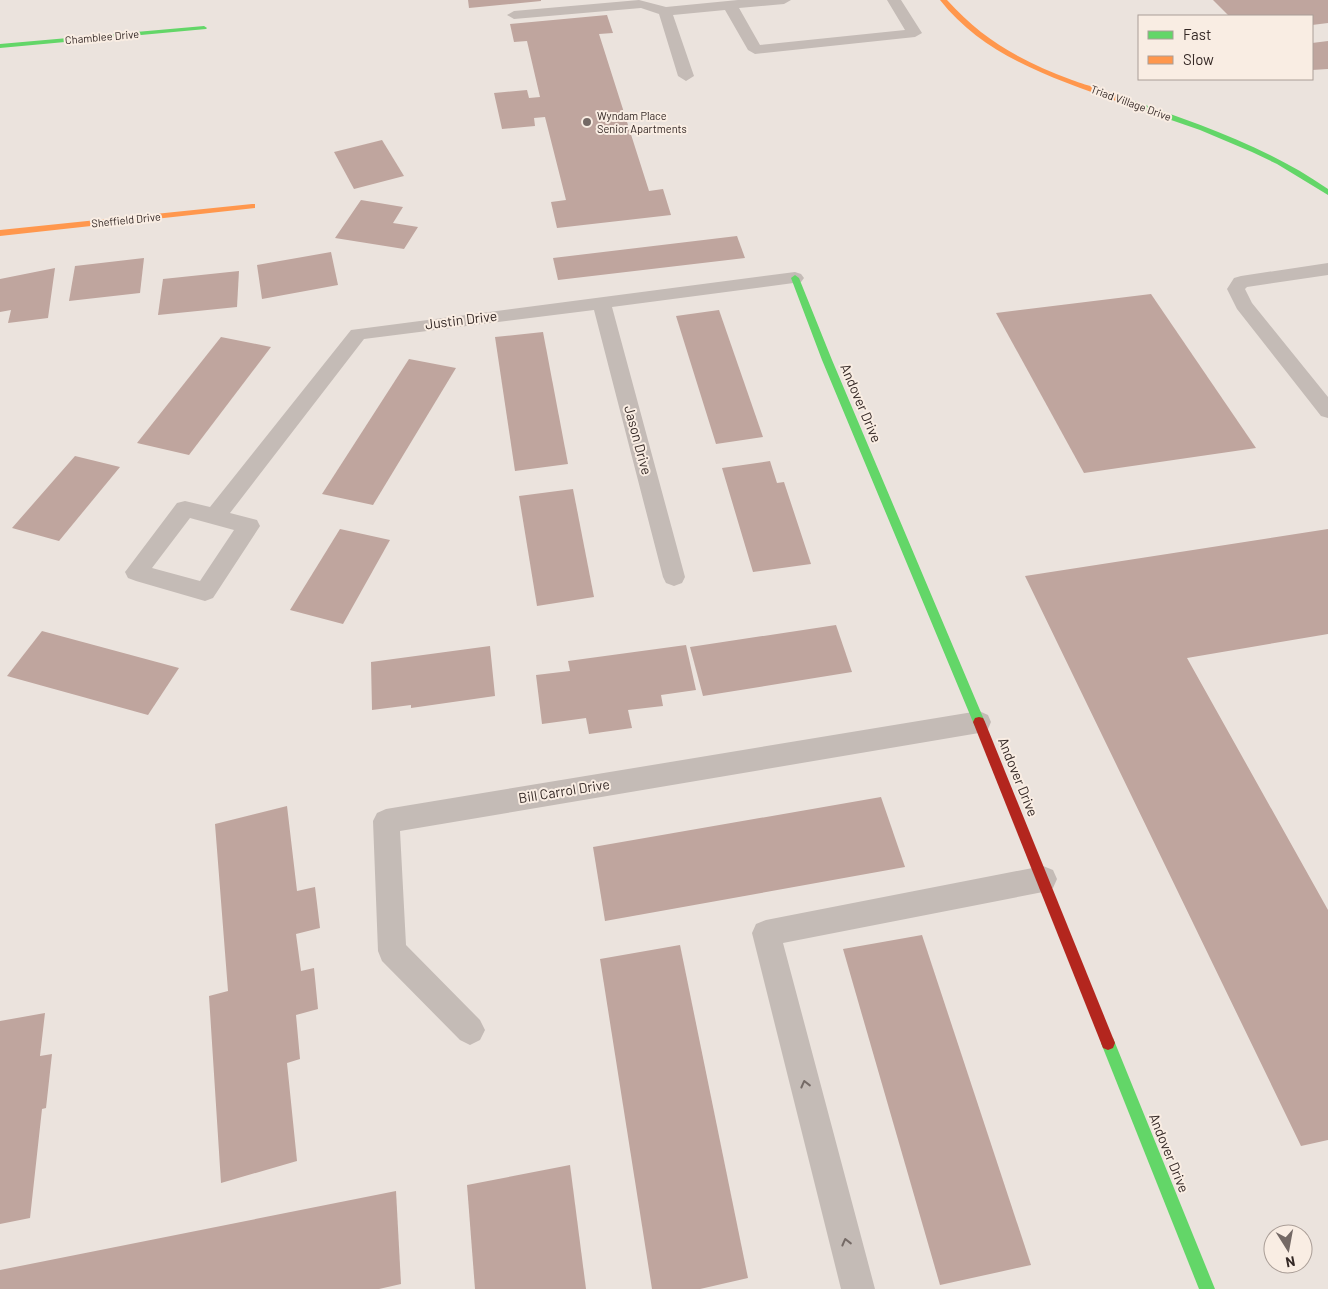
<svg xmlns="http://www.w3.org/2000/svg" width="1328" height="1289" font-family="Barlow,sans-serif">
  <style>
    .building { fill: #bfa59e }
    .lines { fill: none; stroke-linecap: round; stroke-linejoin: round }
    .lane { fill: #c4bbb6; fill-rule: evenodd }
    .fast { fill: #63d668; fill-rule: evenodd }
    .slow { fill: #ff974d; fill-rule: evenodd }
    .jam { fill: #b3261e; fill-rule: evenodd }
    .oneway { stroke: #756a66 }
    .poi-dot { fill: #746965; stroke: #f9ede3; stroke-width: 2 }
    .labels { text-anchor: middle; stroke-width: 4; stroke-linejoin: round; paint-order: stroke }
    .far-street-label { font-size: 11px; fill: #342825; stroke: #f9ede3 }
    .far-poi-label { font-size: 11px; fill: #342825; stroke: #f9ede3; text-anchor: start }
    .street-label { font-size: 14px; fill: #342825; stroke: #f9ede3 }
  </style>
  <rect width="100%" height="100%" fill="#ebe3dd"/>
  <!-- building -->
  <g class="building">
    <path d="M 468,0 L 541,0 L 541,1 L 469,8 Z"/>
    <path d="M 1213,0 L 1328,0 L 1328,23 L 1312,25 L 1312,16 L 1229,16 Z"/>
    <path d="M 607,15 L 613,33 L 599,34 L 649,191 L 663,189 L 671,215 L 557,228 L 551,202 L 566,200 L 545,117 L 534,118 L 535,126 L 502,129 L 494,93 L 527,90 L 529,98 L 540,97 L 527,41 L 514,42 L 510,24 Z"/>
    <path d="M 1328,41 L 1328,69 L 1312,70 L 1312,43 Z"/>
    <path d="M 382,140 L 404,176 L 354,189 L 334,152 Z"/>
    <path d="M 361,200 L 403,207 L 393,223 L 418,227 L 404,249 L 335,238 Z"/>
    <path d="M 737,236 L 745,258 L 558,280 L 553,258 Z"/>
    <path d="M 331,252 L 338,285 L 262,299 L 257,265 Z"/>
    <path d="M 144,258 L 140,293 L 69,301 L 75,266 Z"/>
    <path d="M 55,268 L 48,318 L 8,323 L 11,310 L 0,312 L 0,279 Z"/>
    <path d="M 239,271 L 237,307 L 158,315 L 163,279 Z"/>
    <path d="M 1151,294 L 1256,448 L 1084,473 L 996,313 Z"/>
    <path d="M 719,310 L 763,437 L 716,444 L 676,316 Z"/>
    <path d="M 543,332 L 568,464 L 515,471 L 495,337 Z"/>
    <path d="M 221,337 L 271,347 L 189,455 L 137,443 Z"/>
    <path d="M 409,359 L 456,368 L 373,505 L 322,494 Z"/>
    <path d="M 75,456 L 120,467 L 59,541 L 12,528 Z"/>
    <path d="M 770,461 L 777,483 L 784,482 L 811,564 L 753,572 L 722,468 Z"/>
    <path d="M 573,489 L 594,597 L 537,606 L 519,496 Z"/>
    <path d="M 340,529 L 390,540 L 343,624 L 290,610 Z"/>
    <path d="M 1328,529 L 1328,634 L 1187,658 L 1328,910 L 1328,1140 L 1301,1146 L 1025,576 Z"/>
    <path d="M 836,625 L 852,672 L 703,696 L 690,647 Z"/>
    <path d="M 42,631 L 179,668 L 148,715 L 7,676 Z"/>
    <path d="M 686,645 L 696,690 L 661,695 L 663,706 L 628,710 L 632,728 L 589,734 L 586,718 L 542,724 L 536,675 L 570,671 L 568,661 Z"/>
    <path d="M 490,646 L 495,696 L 411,708 L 411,705 L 372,710 L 371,662 Z"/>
    <path d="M 881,797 L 905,867 L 605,921 L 593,847 Z"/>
    <path d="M 287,806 L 297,891 L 315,887 L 320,928 L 296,934 L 301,971 L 314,968 L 318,1009 L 296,1015 L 300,1059 L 287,1063 L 297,1161 L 221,1183 L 209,996 L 228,991 L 215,824 Z"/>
    <path d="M 922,935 L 1031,1265 L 940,1285 L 843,949 Z"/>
    <path d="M 680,945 L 748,1278 L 700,1289 L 652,1289 L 600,959 Z"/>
    <path d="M 45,1013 L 40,1056 L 52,1054 L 46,1108 L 42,1109 L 30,1218 L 0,1224 L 0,1021 Z"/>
    <path d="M 570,1165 L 586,1289 L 475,1289 L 467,1185 Z"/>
    <path d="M 396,1191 L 401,1284 L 379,1289 L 0,1289 L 0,1270 Z"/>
  </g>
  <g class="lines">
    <!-- lane -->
    <g class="lane">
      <path d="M 639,0 L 666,7 L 738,0 L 791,0 L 784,4 L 739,8 L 760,45 L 905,30 L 887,0 L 901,0 L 922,33 L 915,37 L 755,54 L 748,50 L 725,10 L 673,15 L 694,76 L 686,81 L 678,76 L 659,14 L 641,8 L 514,19 L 507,15 L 514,11 Z"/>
      <path d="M 1328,263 L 1328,275 L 1247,287 L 1245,289 L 1252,303 L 1328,397 L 1328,418 L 1321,416 L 1237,309 L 1227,289 L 1234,278 L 1241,276 Z"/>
      <path d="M 795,272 L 801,274 L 804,278 L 801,282 L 612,307 L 685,577 L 682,583 L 674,586 L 666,583 L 663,577 L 594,310 L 364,339 L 230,513 L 257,520 L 260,526 L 213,598 L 205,601 L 136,581 L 128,578 L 125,572 L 177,503 L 185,501 L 210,507 L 351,330 ZM 190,518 L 234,530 L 200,581 L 152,568 Z"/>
      <path d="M 979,711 L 988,715 L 991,722 L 988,729 L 979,733 L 400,831 L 406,945 L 480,1020 L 485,1030 L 480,1040 L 470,1045 L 460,1040 L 382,961 L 378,951 L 373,821 L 377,813 L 386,809 Z"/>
      <path d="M 1043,866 L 1053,870 L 1057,879 L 1053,888 L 1043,892 L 783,943 L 875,1289 L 841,1289 L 752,933 L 756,924 L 766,920 Z"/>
    </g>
    <!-- fast -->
    <g class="fast">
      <path d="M 204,26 L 207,28 L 206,29 L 0,48 L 0,44 Z"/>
      <path d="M 1119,98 L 1125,98 C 1196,123 1266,146 1328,189 L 1328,195 L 1277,164 L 1252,152 L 1200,130 L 1119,102 Z"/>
      <path d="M 795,275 L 799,278 L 832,360 L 985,722 L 983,726 L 979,727 L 975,726 L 973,722 L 822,360 L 791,278 Z"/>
      <path d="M 1108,1036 L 1113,1038 L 1215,1289 L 1199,1289 L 1101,1043 L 1103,1038 Z"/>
    </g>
    <!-- slow -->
    <g class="slow">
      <path d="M 940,0 L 947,0 C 983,40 1021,61 1072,80 C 1087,86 1113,91 1126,100 L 1119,102 C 1053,78 985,57 940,0 Z"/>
      <path d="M 252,204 L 255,204 L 255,208 L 0,236 L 0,230 Z"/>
    </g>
    <!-- jam -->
    <path class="jam" d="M 979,717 L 983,718 L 985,722 L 1115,1043 L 1113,1048 L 1108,1050 L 1103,1048 L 1101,1043 L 973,722 L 975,718 Z"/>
  </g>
  <!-- one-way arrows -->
  <defs><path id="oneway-chevron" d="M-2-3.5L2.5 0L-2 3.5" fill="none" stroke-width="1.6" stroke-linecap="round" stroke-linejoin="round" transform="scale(1.25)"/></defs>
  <g class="oneway">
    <use href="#oneway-chevron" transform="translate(805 1084) rotate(-104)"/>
    <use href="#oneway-chevron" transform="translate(846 1242) rotate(-104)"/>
  </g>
  <!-- markers -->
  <circle class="poi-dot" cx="587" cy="122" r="5"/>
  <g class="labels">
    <!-- far-street labels -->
    <g class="far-street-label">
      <text transform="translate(102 37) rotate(-5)" y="4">Chamblee Drive</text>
      <text transform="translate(1131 103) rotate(20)" y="4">Triad Village Drive</text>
      <text transform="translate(126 220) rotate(-6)" y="4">Sheffield Drive</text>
    </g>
    <!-- far-poi labels -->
    <g class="far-poi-label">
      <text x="597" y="120">Wyndam Place<tspan x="597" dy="13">Senior Apartments</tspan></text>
    </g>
    <!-- street labels -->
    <g class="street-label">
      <text transform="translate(461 320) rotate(-7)" y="5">Justin Drive</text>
      <text transform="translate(861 403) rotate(67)" y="5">Andover Drive</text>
      <text transform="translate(638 440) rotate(75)" y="5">Jason Drive</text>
      <text transform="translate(1018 777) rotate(68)" y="5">Andover Drive</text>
      <text transform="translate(564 791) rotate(-9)" y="5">Bill Carrol Drive</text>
      <text transform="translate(1169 1153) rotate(68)" y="5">Andover Drive</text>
    </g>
  </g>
  <!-- legend -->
  <rect x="1138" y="15" width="175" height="65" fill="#f9ede3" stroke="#aa9e97"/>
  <rect x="1148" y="31" width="25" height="8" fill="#63d668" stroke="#aa9e97"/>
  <text x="1183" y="40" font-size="15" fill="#342825">Fast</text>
  <rect x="1148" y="56" width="25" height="8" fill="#ff974d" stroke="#aa9e97"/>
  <text x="1183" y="65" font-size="15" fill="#342825">Slow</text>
  <!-- north arrow -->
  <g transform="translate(1288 1249) rotate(169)"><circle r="24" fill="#f9ede3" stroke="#aa9e97"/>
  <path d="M0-4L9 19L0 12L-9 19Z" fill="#746965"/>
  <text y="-8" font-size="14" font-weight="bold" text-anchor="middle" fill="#342825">N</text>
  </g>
</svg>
